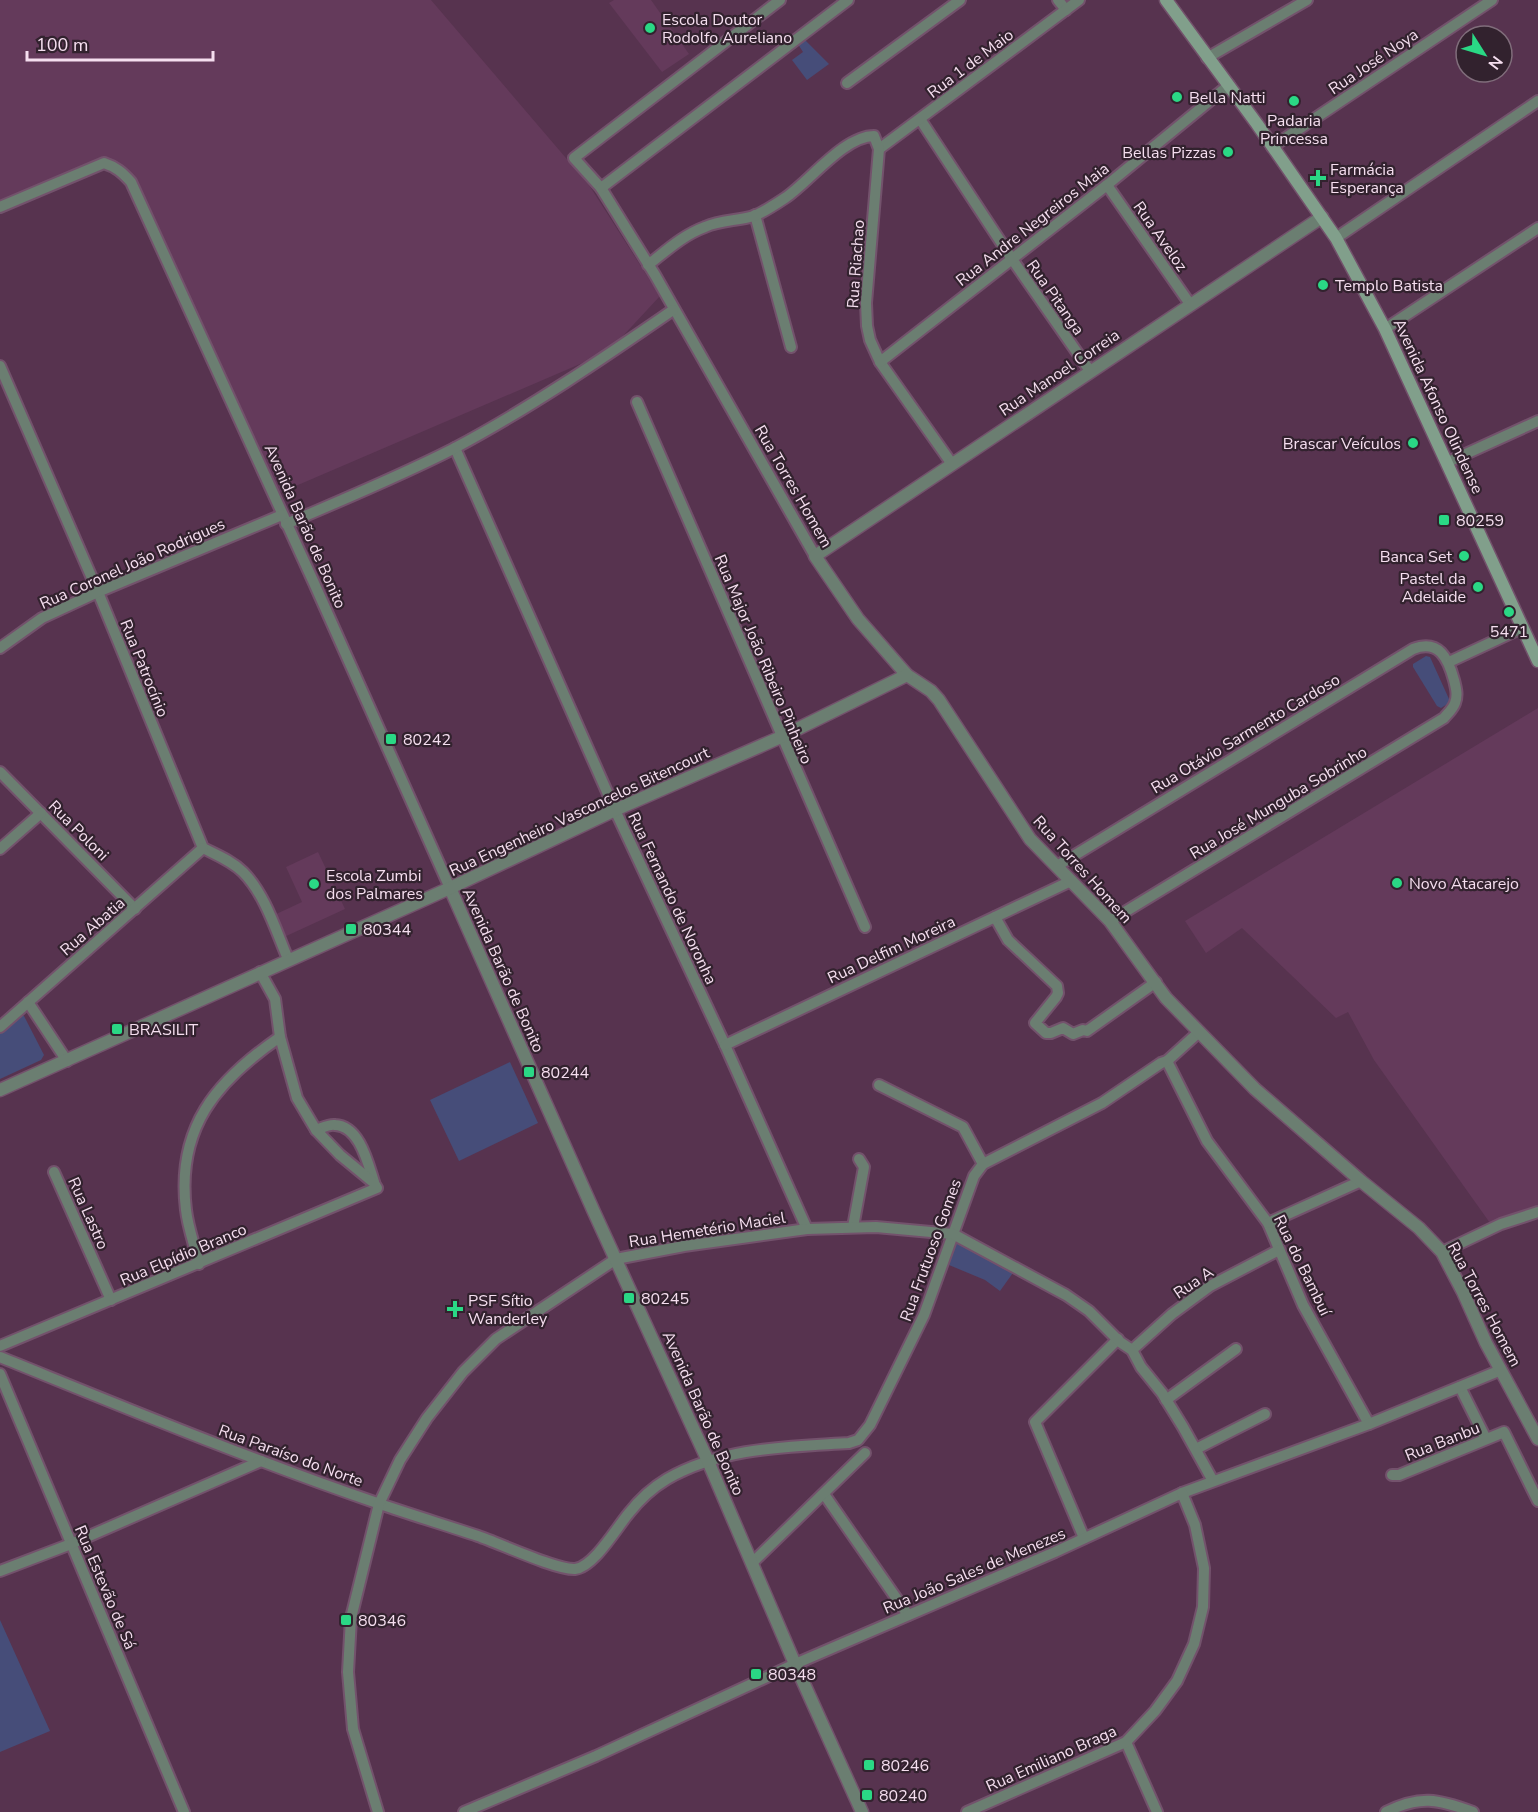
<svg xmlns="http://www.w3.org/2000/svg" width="1538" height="1812" font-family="'Nunito Sans',sans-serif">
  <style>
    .built { fill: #643a5b }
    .green { fill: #464d79 }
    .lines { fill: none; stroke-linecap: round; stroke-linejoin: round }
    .minor-casing { stroke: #73526c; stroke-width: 14 }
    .tertiary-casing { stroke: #73526c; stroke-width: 15 }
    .secondary-casing { stroke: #73526c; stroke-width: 15 }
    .minor { stroke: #6b7e71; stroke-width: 10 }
    .tertiary { stroke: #6b7e71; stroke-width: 12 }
    .secondary { stroke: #819f8b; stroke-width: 12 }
    .poi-dot { fill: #2ad885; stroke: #32222e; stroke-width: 2 }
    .labels { text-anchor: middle; stroke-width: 4.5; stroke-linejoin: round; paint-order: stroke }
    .poi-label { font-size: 16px; fill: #f5deef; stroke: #32222e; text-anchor: start }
    .street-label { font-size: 16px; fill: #f5deef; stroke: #32222e }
  </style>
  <rect width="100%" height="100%" fill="#57334f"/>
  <!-- built -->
  <g class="built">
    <path d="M 0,0 L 431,0 L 589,185 L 660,296 L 608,352 L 270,497 L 118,162 L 0,202 Z"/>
    <path d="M 614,0 L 651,0 L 689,54 L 662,72 L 609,3 Z"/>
    <path d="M 1538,708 L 1538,1205 L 1490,1223 L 1374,1060 L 1348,1012 L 1336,1018 L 1242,928 L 1206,953 L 1185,921 Z"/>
    <path d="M 318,852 L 345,909 L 282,938 L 272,916 L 302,902 L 286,867 Z"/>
  </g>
  <!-- green -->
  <g class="green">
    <path d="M 804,39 L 829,64 L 807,80 L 792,60 L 803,52 L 796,41 Z"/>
    <path d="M 1426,656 L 1430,657 L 1449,699 L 1449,703 L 1441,708 L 1437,706 L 1413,667 L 1413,664 Z"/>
    <path d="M 21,1014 L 24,1016 L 44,1055 L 41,1060 L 0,1079 L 0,1032 Z"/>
    <path d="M 510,1062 L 538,1123 L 459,1161 L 430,1100 Z"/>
    <path d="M 956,1242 L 1015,1270 L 1000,1291 L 985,1280 L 949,1265 Z"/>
    <path d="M 0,1620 L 50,1731 L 0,1752 Z"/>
  </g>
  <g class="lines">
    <defs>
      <g id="minor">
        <path d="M 780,0 L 574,158 L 601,188 L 655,275 L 815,556"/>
        <path d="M 1058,0 L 1066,10"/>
        <path d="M 1207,58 L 1307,0"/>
        <path d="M 847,83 L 960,0"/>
        <path d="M 920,119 L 1012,259 L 1090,371"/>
        <path d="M 1272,147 L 1492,0"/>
        <path d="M 879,149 L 1079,0"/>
        <path d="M 1107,185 L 1190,304"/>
        <path d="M 601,188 L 848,0"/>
        <path d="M 0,207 L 104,163 C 116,167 122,172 131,182 L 314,583 L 450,888"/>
        <path d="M 755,215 L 791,347"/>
        <path d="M 1336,238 L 1538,101"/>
        <path d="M 648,265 C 666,251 683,235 705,227 C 720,220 737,221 754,216 C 764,212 776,204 785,198 C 810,181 844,136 874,136 L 879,149 L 866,303 L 867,326 L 870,340 L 880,362 L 952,464"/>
        <path d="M 1385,329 L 1538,228"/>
        <path d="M 880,362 L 1107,185 L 1229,85"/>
        <path d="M 0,366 L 98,592 L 203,848 C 217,855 232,861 243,872 C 265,894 276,931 288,959"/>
        <path d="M 637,402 L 865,927"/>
        <path d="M 455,448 L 615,810 L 725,1045 L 807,1229"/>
        <path d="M 1448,462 L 1538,421"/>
        <path d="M 286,524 C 342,500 398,477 453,449 C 530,408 602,359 673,310"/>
        <path d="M 0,648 L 42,618 L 98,592 L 282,515"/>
        <path d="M 1449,662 L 1522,628"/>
        <path d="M 0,772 L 135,909"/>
        <path d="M 0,849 L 41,813"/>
        <path d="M 1057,866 L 1413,649 C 1439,639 1448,658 1454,680 C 1456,688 1458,695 1455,703 C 1453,709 1448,713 1444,718 L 1110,921"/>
        <path d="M 995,917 L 1008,940 L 1057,986 L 1058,993 L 1056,997 L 1035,1023 L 1046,1033 L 1051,1033 L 1063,1028 L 1073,1034 L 1083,1030 L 1087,1031 L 1156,982"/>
        <path d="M 28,1002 L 67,1061"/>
        <path d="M 0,1027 L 203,848"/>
        <path d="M 725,1045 L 1071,881"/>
        <path d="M 1167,1061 L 1207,1141 L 1268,1223 L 1303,1305 L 1369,1424"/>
        <path d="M 879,1085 L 963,1127 L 983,1164"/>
        <path d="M 316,1130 C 322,1128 329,1124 335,1125 C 360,1126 368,1164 374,1182"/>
        <path d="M 54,1172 L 111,1300"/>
        <path d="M 1268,1223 L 1361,1181"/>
        <path d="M 853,1227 L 864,1167 L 859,1159"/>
        <path d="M 1442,1252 L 1501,1224 L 1538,1212"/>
        <path d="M 199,1264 C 195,1246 188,1228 186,1210 C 176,1128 216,1081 280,1037"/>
        <path d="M 0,1346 L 377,1188 L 374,1183 L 340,1155 L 316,1130 L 297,1098 L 280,1037 L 275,999 L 260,972"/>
        <path d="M 1132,1350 L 1172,1314 L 1210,1286 L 1279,1250"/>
        <path d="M 0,1357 C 126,1408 251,1460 380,1504 C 412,1515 445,1525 478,1536 C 499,1543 556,1570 575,1569 C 594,1567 617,1527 629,1513 C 640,1499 652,1488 667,1479 C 723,1447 787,1447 849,1443 L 858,1440 L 870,1425 L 924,1315 L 974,1176 L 983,1164 L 1102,1103 L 1161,1063 L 1167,1061 L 1199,1032"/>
        <path d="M 0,1374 L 184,1812"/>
        <path d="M 1460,1387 L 1486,1439"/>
        <path d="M 1166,1400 L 1236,1349"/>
        <path d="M 1196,1449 L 1265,1414"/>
        <path d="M 1392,1475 L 1399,1475 L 1504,1432 L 1538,1501"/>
        <path d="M 824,1494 L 908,1615"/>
        <path d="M 1084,1538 L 1035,1422 L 1118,1339"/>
        <path d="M 752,1563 L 865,1453"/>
        <path d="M 0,1571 L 71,1544 L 261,1461"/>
        <path d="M 1126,1742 L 1157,1812"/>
        <path d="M 378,1812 L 353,1729 L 348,1672 L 351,1618 L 379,1504 L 400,1460 L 427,1418 L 463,1372 L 496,1339 L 616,1259 L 684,1246 L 807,1229 L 876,1227 L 953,1234 L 1066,1295 L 1089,1311 L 1120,1342 L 1132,1350 L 1141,1367 L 1162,1393 L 1183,1427 L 1213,1481"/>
        <path d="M 464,1812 L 596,1756 L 795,1664 L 1055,1552 L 1182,1493 L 1369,1424 L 1501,1370"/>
        <path d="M 967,1812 L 1126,1742 L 1155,1711 L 1177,1681 L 1194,1644 L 1203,1607 L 1204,1568 L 1195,1525 L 1182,1493"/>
        <path d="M 1386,1812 C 1420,1795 1438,1799 1473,1812"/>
      </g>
      <g id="tertiary">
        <path d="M 1322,217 L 815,556 L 858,619 L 907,675 L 931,691 L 939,700 L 1030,839 L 1110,921 L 1166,998 L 1255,1089 L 1361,1181 L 1419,1228 L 1442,1252 L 1463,1292 L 1486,1343 L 1538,1439"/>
        <path d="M 450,888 L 594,1212 L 708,1461 L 795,1664 L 862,1812"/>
        <path d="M 0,1090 L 450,888 L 615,810 L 781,737 L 907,675"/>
      </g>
      <path id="secondary" d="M 1166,0 L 1257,124 L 1336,238 L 1385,329 L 1538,661"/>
    </defs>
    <!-- minor casing -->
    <use href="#minor" class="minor-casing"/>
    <!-- tertiary casing -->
    <use href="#tertiary" class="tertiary-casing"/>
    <!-- secondary casing -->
    <use href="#secondary" class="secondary-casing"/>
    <!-- minor -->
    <use href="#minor" class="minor"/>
    <!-- tertiary -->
    <use href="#tertiary" class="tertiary"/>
    <!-- secondary -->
    <use href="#secondary" class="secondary"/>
  </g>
  <!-- markers -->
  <g class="poi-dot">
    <circle cx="650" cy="28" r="6"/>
    <circle cx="1177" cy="97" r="6"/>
    <circle cx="1294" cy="101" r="6"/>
    <circle cx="1228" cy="152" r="6"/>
    <path d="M1315 169h6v6h6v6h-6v6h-6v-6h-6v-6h6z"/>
    <circle cx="1323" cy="285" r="6"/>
    <circle cx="1413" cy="443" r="6"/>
    <rect x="1438" y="514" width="12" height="12" rx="3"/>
    <circle cx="1464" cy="556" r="6"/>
    <circle cx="1478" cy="587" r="6"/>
    <circle cx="1509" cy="612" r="6"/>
    <rect x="385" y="733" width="12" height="12" rx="3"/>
    <circle cx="1397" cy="883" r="6"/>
    <circle cx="314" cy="884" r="6"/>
    <rect x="345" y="923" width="12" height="12" rx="3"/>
    <rect x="111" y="1023" width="12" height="12" rx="3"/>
    <rect x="523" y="1066" width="12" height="12" rx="3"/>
    <rect x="623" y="1292" width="12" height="12" rx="3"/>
    <path d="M452 1300h6v6h6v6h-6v6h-6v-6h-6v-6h6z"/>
    <rect x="340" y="1614" width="12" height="12" rx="3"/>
    <rect x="750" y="1668" width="12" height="12" rx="3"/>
    <rect x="863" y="1759" width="12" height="12" rx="3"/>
    <rect x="861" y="1789" width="12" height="12" rx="3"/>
  </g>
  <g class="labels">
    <!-- poi labels -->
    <g class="poi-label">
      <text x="662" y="25">Escola Doutor<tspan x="662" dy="18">Rodolfo Aureliano</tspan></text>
      <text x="1189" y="103">Bella Natti</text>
      <text x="1294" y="126" text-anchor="middle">Padaria<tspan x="1294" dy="18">Princessa</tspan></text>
      <text x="1216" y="158" text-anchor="end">Bellas Pizzas</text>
      <text x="1330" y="175">Farmácia<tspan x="1330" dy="18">Esperança</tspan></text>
      <text x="1335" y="291">Templo Batista</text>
      <text x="1401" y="449" text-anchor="end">Brascar Veículos</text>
      <text x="1456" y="526">80259</text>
      <text x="1452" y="562" text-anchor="end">Banca Set</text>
      <text x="1466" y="584" text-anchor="end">Pastel da<tspan x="1466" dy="18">Adelaide</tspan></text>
      <text x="1509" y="637" text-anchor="middle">5471</text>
      <text x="403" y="745">80242</text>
      <text x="326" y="881">Escola Zumbi<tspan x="326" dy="18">dos Palmares</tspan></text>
      <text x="1409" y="889">Novo Atacarejo</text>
      <text x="363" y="935">80344</text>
      <text x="129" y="1035">BRASILIT</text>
      <text x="541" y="1078">80244</text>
      <text x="641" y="1304">80245</text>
      <text x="468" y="1306">PSF Sítio<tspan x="468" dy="18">Wanderley</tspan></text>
      <text x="358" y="1626">80346</text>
      <text x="768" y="1680">80348</text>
      <text x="881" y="1771">80246</text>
      <text x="879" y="1801">80240</text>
    </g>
    <!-- street labels -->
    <g class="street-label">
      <text transform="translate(1373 61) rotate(-34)" y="6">Rua José Noya</text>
      <text transform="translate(970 63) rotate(-37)" y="6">Rua 1 de Maio</text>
      <text transform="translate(1032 224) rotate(-38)" y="6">Rua Andre Negreiros Maia</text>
      <text transform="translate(1161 236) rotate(55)" y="6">Rua Aveloz</text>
      <text transform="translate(855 264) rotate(-86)" y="6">Rua Riachao</text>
      <text transform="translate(1056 297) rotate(55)" y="6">Rua Pitanga</text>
      <text transform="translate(1059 372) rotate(-34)" y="6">Rua Manoel Correia</text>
      <text transform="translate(1439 406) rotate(65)" y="6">Avenida Afonso Olindense</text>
      <text transform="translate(794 486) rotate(60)" y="6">Rua Torres Homem</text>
      <text transform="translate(306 526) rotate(66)" y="6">Avenida Barão de Bonito</text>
      <text transform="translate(132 563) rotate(-24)" y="6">Rua Coronel João Rodrigues</text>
      <text transform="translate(764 659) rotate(67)" y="6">Rua Major João Ribeiro Pinheiro</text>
      <text transform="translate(145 668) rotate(68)" y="6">Rua Patrocínio</text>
      <text transform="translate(1245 733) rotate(-31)" y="6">Rua Otávio Sarmento Cardoso</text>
      <text transform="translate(1278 802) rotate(-31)" y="6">Rua José Munguba Sobrinho</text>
      <text transform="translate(579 811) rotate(-25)" y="6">Rua Engenheiro Vasconcelos Bitencourt</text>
      <text transform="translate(79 830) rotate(45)" y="6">Rua Poloni</text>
      <text transform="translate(1083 869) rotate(48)" y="6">Rua Torres Homem</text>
      <text transform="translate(673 898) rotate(65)" y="6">Rua Fernando de Noronha</text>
      <text transform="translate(92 926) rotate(-41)" y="6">Rua Abatia</text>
      <text transform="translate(891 949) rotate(-25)" y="6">Rua Delfim Moreira</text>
      <text transform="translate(504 970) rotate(66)" y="6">Avenida Barão de Bonito</text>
      <text transform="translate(89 1213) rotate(66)" y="6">Rua Lastro</text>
      <text transform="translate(707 1229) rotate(-9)" y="6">Rua Hemetério Maciel</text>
      <text transform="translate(930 1250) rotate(-70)" y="6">Rua Frutuoso Gomes</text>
      <text transform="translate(183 1254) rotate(-23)" y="6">Rua Elpídio Branco</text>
      <text transform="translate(1303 1265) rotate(64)" y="6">Rua do Bambuí</text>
      <text transform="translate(1193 1282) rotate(-34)" y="6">Rua A</text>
      <text transform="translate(1485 1304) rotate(62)" y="6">Rua Torres Homem</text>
      <text transform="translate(704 1413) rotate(66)" y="6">Avenida Barão de Bonito</text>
      <text transform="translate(1442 1441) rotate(-22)" y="6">Rua Banbu</text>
      <text transform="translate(291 1455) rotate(20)" y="6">Rua Paraíso do Norte</text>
      <text transform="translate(974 1570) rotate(-23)" y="6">Rua João Sales de Menezes</text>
      <text transform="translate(106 1587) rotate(67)" y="6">Rua Estevão de Sá</text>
      <text transform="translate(1051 1758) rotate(-24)" y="6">Rua Emiliano Braga</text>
    </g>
  </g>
  <!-- north arrow -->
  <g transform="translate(1484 54) rotate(127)"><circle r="28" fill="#32222e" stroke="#806d7b" stroke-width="1.5"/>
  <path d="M0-4.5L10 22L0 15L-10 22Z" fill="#2ad885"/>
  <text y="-9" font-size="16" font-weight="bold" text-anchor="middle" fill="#f5deef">N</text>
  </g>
  <!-- scale -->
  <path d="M27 51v9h186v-9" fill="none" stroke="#f5deef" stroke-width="3"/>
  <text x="36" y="51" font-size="18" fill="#f5deef" stroke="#32222e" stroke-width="4.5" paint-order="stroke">100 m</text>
</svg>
